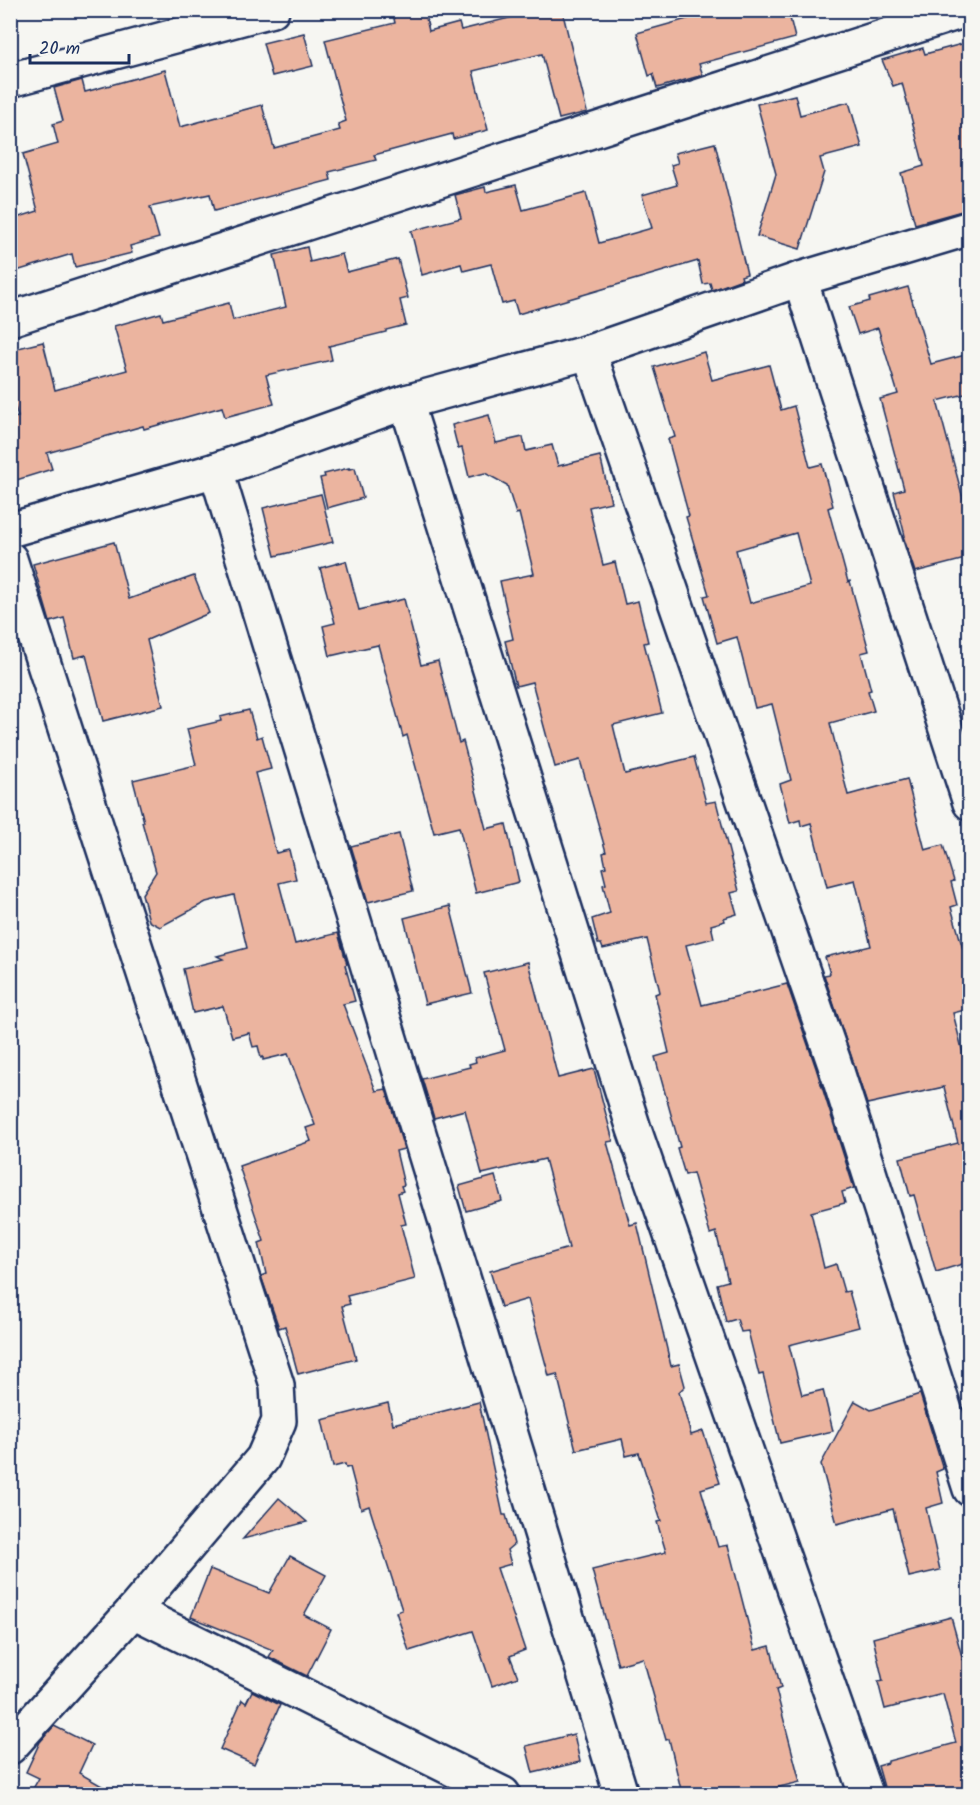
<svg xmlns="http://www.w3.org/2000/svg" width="980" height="1805" font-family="Kalam,sans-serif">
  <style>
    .building { fill: #ebb49f; stroke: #1b2f5e; stroke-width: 1.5; fill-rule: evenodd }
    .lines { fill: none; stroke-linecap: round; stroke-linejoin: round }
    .minor-casing { stroke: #1b2f5e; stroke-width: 38 }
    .minor { stroke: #f6f6f2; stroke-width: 33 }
  </style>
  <rect width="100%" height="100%" fill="#f6f6f2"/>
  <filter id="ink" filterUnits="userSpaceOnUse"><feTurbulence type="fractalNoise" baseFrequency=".0167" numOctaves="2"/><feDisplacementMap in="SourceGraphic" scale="12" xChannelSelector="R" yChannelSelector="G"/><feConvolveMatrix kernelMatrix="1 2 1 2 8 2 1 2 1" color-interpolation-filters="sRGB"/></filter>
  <g filter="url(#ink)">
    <!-- building -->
    <g class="building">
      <path d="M 392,10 L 424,10 L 429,31 L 459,23 L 461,30 L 541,10 L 562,10 L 587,112 L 559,119 L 542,54 L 473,71 L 488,130 L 453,139 L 452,134 L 374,155 L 376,160 L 329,172 L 331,180 L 214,211 L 210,194 L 150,207 L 159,238 L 130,246 L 132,253 L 75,267 L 72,254 L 10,273 L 10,220 L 38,211 L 23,154 L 58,144 L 53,124 L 63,121 L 54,88 L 82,80 L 85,92 L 165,70 L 180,127 L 262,105 L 274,148 L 340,130 L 338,124 L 346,121 L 325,40 L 395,23 Z"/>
      <path d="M 719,10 L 788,10 L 795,38 L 699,64 L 703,75 L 657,88 L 653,74 L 649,76 L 637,33 Z"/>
      <path d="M 304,33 L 313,66 L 272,76 L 263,43 Z"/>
      <path d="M 969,42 L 969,209 L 915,224 L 901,173 L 924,166 L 902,83 L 893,86 L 882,60 L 923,48 L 925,54 Z"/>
      <path d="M 795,95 L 800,115 L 849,102 L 862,147 L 820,158 L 824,172 L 800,249 L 757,236 L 776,174 L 757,104 Z"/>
      <path d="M 715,143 L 747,274 L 741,276 L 742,279 L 712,290 L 710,283 L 703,284 L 698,261 L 518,314 L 514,301 L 502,304 L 491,264 L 463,271 L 461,264 L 422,275 L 411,231 L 461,218 L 455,195 L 485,187 L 486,192 L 516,185 L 523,210 L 586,193 L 599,243 L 652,228 L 642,195 L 677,185 L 671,165 L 678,163 L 675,153 Z"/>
      <path d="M 307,247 L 310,262 L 342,254 L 347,272 L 398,259 L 408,298 L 400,300 L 406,325 L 386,330 L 386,332 L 329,346 L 332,360 L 266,375 L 274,404 L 225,417 L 222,407 L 144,429 L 143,426 L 47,453 L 52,469 L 10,482 L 10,419 L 18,417 L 10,390 L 10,350 L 43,342 L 55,390 L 127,370 L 114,326 L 161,313 L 163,320 L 229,303 L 233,320 L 286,307 L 274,255 Z"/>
      <path d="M 908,287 L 931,364 L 969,354 L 969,393 L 937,401 L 969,521 L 969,558 L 915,572 L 903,536 L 905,536 L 894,492 L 904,489 L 880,399 L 898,394 L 878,328 L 858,334 L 849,307 L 870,301 L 869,298 Z"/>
      <path d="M 704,352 L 712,380 L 769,365 L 781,410 L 794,406 L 810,467 L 822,464 L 833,506 L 828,508 L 848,582 L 850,581 L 869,651 L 861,653 L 871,690 L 868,691 L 874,711 L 830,723 L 848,795 L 907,779 L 925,850 L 943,845 L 954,881 L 951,882 L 957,905 L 951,907 L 969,970 L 969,1009 L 953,1013 L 969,1077 L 969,1262 L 936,1272 L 914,1195 L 910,1196 L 900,1158 L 958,1143 L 944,1087 L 867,1104 L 824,975 L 830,974 L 825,957 L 871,946 L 855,880 L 827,887 L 811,823 L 801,826 L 800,820 L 790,823 L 780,784 L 791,780 L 772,704 L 755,708 L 737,637 L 717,643 L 704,596 L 709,595 L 686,517 L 689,516 L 668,439 L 675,437 L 654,367 ZM 796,533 L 810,586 L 750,603 L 736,550 Z"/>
      <path d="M 489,415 L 496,443 L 523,437 L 526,451 L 552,445 L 558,466 L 600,456 L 611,502 L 589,507 L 603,565 L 615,562 L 625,604 L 638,601 L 648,642 L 644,643 L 662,713 L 613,725 L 625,774 L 694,757 L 706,803 L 716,801 L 739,891 L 731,893 L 737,914 L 724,918 L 725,921 L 711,925 L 714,938 L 686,945 L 702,1005 L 787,984 L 816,1068 L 854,1188 L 842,1192 L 845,1203 L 811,1212 L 824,1268 L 836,1264 L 844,1292 L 849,1291 L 859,1327 L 789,1345 L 802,1395 L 823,1390 L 833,1431 L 780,1443 L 763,1374 L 759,1375 L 748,1331 L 741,1332 L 737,1319 L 726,1322 L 717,1284 L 728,1281 L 716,1232 L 710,1234 L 693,1173 L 685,1175 L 677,1148 L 680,1147 L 655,1057 L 669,1053 L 655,994 L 660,992 L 647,939 L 603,949 L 601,944 L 598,944 L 592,919 L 610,913 L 603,885 L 606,884 L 602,868 L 606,867 L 603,853 L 606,852 L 580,760 L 555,767 L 532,682 L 516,686 L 505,641 L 513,639 L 500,581 L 534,574 L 519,513 L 516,514 L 507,485 L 485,473 L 469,477 L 462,448 L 458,449 L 452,425 Z"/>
      <path d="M 349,468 L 349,469 L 355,468 L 363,498 L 327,508 L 320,478 L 325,477 L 324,474 Z"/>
      <path d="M 321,494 L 333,542 L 275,556 L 263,508 Z"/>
      <path d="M 114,542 L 129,599 L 194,576 L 209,613 L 147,640 L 163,706 L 103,721 L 86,655 L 74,658 L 64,618 L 50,622 L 33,564 Z"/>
      <path d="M 346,561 L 359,610 L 404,599 L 421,665 L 438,661 L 459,743 L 463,741 L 486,829 L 506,824 L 519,882 L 476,893 L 459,827 L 434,833 L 407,735 L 403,737 L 378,645 L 330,656 L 323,626 L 335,623 L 320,568 Z"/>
      <path d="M 249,710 L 257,738 L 262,736 L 271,769 L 255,773 L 276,853 L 289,850 L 296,879 L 279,883 L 295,944 L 338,933 L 347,964 L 345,965 L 355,1001 L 343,1004 L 376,1091 L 386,1089 L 404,1149 L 396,1151 L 404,1185 L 401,1186 L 403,1191 L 398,1193 L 406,1224 L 401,1225 L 415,1279 L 347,1296 L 350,1304 L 342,1306 L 356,1359 L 298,1374 L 285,1326 L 279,1328 L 261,1276 L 266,1274 L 259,1243 L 264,1241 L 239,1166 L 311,1141 L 306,1128 L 315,1125 L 288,1054 L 263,1060 L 263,1057 L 261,1058 L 258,1046 L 253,1047 L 249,1033 L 232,1037 L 223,1006 L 193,1013 L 183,969 L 223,959 L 217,956 L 247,948 L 234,895 L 206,902 L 160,927 L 149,921 L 142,894 L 156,872 L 142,822 L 144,822 L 133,780 L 196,765 L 187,729 L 221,721 L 220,717 Z"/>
      <path d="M 399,834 L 413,891 L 368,902 L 351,846 Z"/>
      <path d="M 450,906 L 472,993 L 425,1004 L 404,918 Z"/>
      <path d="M 528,962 L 558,1078 L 594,1069 L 613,1141 L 607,1142 L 630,1225 L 637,1223 L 671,1366 L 679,1364 L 685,1386 L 679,1392 L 691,1435 L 703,1431 L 720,1483 L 701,1489 L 718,1547 L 728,1545 L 755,1650 L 770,1646 L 781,1688 L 776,1690 L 800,1782 L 751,1794 L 682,1794 L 669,1739 L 666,1740 L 643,1658 L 618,1665 L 592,1570 L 666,1552 L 657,1522 L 661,1521 L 639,1453 L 626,1456 L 622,1439 L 576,1450 L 557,1374 L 549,1376 L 528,1299 L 501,1307 L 490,1271 L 569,1248 L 545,1159 L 482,1174 L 465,1110 L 434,1118 L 422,1079 L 470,1067 L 469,1064 L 476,1062 L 475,1058 L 505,1050 L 484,973 Z"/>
      <path d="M 495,1176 L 502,1201 L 466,1211 L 459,1186 Z"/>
      <path d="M 920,1394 L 943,1469 L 936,1472 L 943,1503 L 926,1508 L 940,1570 L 909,1577 L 893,1509 L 837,1524 L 821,1464 L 855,1401 L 871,1410 Z"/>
      <path d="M 479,1402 L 503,1515 L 506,1515 L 514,1544 L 507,1550 L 511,1564 L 497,1568 L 525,1650 L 510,1656 L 518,1677 L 492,1686 L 473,1631 L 409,1651 L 396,1612 L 402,1610 L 369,1506 L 361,1509 L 350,1467 L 346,1468 L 345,1464 L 333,1467 L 322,1420 L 388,1403 L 393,1424 Z"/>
      <path d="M 279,1498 L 307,1522 L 243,1539 Z"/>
      <path d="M 290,1556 L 326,1575 L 304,1615 L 331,1629 L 307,1676 L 269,1657 L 273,1650 L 191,1617 L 210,1569 L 269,1593 Z"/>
      <path d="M 951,1617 L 963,1660 L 969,1658 L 969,1794 L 886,1794 L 878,1766 L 888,1763 L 888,1761 L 956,1743 L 943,1694 L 885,1709 L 878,1682 L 883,1681 L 873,1638 Z"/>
      <path d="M 252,1691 L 280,1705 L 254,1764 L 220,1749 L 242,1700 L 246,1703 Z"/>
      <path d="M 54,1726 L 92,1745 L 79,1773 L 116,1794 L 30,1794 L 39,1778 L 26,1772 L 40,1742 Z"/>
      <path d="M 574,1734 L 580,1762 L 533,1773 L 526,1746 Z"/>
    </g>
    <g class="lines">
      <defs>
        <g id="minor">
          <path d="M 10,80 L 272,10"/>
          <path d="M 800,279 L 970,803"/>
          <path d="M 10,319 L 966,10"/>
          <path d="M 589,352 L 834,1062 L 970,1489"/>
          <path d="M 406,402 L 634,1129 L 866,1794"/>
          <path d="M 216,470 L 621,1794"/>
          <path d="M 10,530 L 216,470 L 406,402 L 589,352 L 800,279 L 970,228"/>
          <path d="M 10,559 L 277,1385 L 279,1421 L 263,1458 L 133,1611 L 10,1747"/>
          <path d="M 133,1611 L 503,1794"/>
        </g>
      </defs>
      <!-- minor casing -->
      <use href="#minor" class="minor-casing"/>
      <!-- minor -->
      <use href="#minor" class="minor"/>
    </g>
  </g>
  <!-- margin -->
  <rect width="980" height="1805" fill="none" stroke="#f6f6f2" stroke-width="36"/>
  <rect x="18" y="18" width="944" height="1769" fill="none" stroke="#1b2f5e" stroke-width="2" filter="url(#ink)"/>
  <!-- scale -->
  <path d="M30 54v9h99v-9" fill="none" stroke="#1b2f5e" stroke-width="3"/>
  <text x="39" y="54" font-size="18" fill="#1b2f5e" stroke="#f6f6f2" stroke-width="4.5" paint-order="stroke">20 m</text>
</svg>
